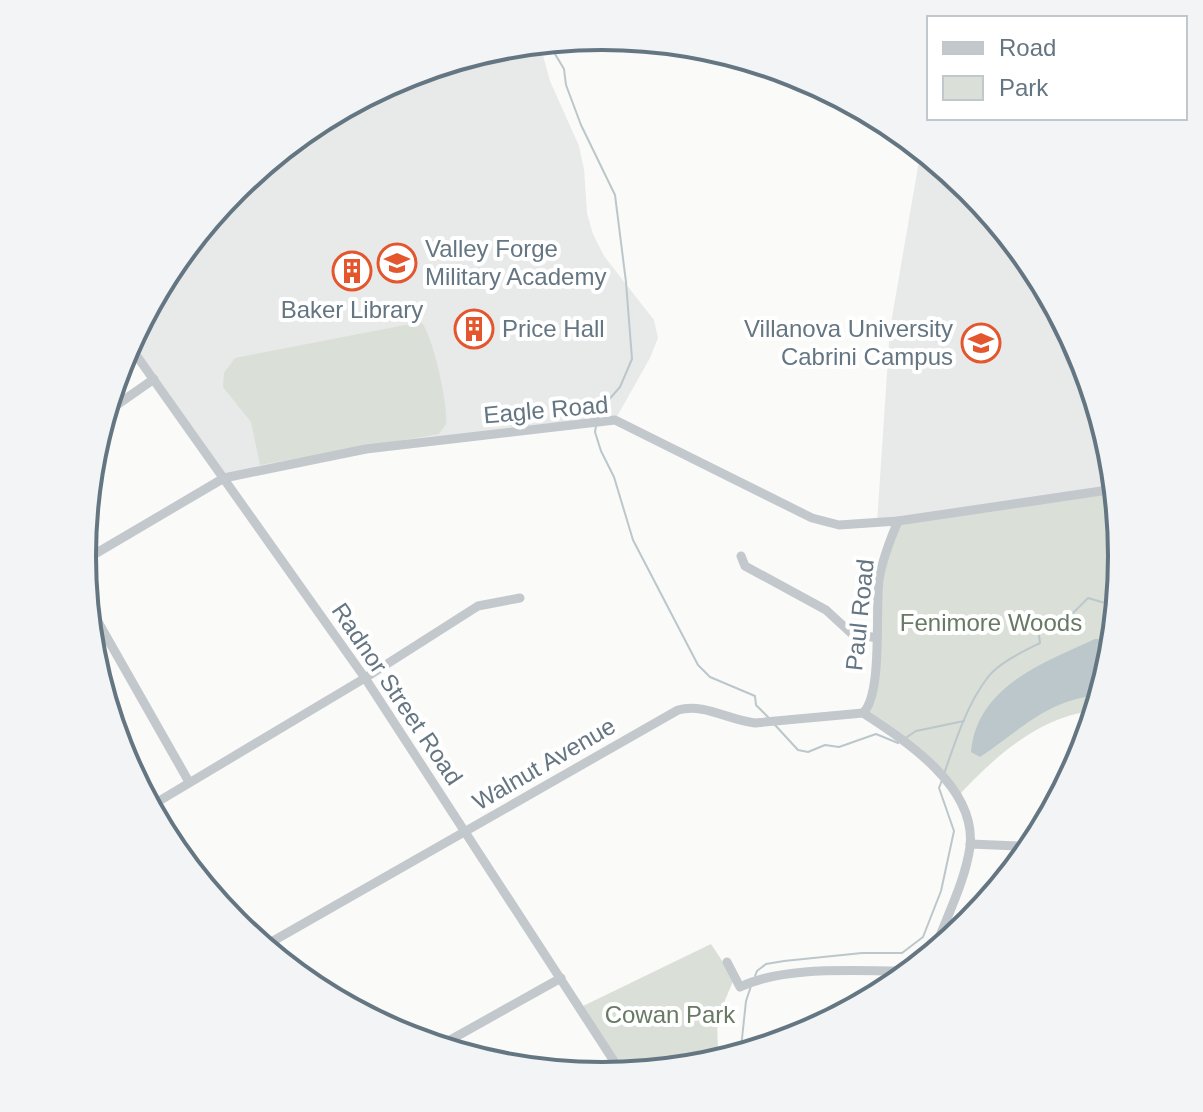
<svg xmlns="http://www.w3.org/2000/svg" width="1203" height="1112" font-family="Arial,sans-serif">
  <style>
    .built { fill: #e8e9e9 }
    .green { fill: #dadfd7 }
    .water { fill: #bbc7cb }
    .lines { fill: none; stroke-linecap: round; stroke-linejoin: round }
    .stream { stroke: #bbc7cb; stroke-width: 2 }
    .minor { stroke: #c3c8cc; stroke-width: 9 }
    .labels { text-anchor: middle; stroke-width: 8; stroke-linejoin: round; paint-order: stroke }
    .poi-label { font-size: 24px; fill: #657683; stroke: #fff; text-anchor: start }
    .street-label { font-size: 24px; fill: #657683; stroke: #fff }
    .park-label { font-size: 24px; fill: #687a64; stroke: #fff }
    .rim { fill: none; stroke: #657683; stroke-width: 4 }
  </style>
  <rect width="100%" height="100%" fill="#fafaf8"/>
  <!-- built -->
  <g class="built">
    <path d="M 541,48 L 550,81 L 579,146 L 584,169 L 587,213 L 593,234 L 604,256 L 654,320 L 658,338 L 650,358 L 615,420 L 366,449 L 224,478 L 129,345 L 234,188 L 403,75 Z"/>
    <path d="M 920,155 L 970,189 L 1082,357 L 1108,490 L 877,523 L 890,329 Z"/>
  </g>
  <!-- green -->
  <g class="green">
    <path d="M 421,322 C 432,332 449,407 446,423 C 445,427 441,430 439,434 L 260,465 L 251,422 L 223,387 L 224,373 L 235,358 Z"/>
    <path d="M 1108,490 L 1121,556 L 1091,711 C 1036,718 993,759 957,797 L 943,777 L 863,713 L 875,672 L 879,578 L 898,521 Z"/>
    <path d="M 711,944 L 734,979 L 717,1019 L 718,1053 L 621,1072 L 581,1007 Z"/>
  </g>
  <!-- water -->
  <path class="water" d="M 1095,639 L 1105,639 L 1094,696 C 1048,700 1016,733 980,757 L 971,752 C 977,686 1043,663 1095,639 Z"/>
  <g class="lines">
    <!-- stream -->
    <g class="stream">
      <path d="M 557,45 L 555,54 L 564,69 L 566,85 L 581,125 L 615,195 L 626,282 L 632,359 L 620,387 L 599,411 L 597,420"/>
      <path d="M 596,426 L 595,432 L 601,451 L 614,477 L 633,540 L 698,665 L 710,677 L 755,696 L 756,705 L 768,717"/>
      <path d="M 775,725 L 798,750 L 808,752 L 825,745 L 839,747 L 876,734 L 898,743"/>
      <path d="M 907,737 L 916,731 L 964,721"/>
      <path d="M 944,774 C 955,742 967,704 988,677 C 1000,662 1024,651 1040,643 L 1038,628 L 1064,622 L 1088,598 L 1112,605"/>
      <path d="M 755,976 L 757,971 L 766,964 L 784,961 L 862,953 L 902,953 L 923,937 L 941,891 L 954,831 L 939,788 L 942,780"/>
      <path d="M 741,1048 L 746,1001 L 751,986"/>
    </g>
    <!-- minor -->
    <g class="minor">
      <path d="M 129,345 L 365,678 L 621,1072"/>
      <path d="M 111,409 L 154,379"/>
      <path d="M 741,556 L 745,566 L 826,610 L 851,633 L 877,638"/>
      <path d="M 83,561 L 224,478 L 366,449 L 615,420 L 812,518 L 839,525 L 898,521 L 1108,490"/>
      <path d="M 93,613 L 189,782"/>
      <path d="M 863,713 C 906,741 977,787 970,847 C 965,881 948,914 936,946"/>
      <path d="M 863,713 C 883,694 875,610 879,580 C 882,560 890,540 898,521"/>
      <path d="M 154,804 L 365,678 L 478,606 L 520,598"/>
      <path d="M 970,844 L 1021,846"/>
      <path d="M 266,945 L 678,710 C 704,703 728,720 755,723 L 863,713"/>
      <path d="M 727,962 L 740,987 C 784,966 851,971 899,971"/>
      <path d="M 443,1044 L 561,978"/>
    </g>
  </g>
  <!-- icons -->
  <defs>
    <symbol id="university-ring" viewBox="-11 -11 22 22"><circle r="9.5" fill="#fff" stroke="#e4572e" stroke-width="1.5"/><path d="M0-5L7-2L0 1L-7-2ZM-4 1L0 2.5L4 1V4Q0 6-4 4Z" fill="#e4572e"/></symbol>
    <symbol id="building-ring" viewBox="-11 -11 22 22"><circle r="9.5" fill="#fff" stroke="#e4572e" stroke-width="1.5"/><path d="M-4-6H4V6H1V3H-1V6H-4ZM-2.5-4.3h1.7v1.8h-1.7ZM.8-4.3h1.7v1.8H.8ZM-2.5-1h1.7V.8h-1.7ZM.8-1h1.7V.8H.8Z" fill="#e4572e"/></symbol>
  </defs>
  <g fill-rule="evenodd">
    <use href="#university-ring" x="375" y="241" width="44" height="44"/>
    <use href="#building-ring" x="330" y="249" width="44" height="44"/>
    <use href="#building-ring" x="452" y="307" width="44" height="44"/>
    <use href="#university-ring" x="959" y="321" width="44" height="44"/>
  </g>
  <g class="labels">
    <!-- poi labels -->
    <g class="poi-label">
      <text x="425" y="257">Valley Forge<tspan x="425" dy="28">Military Academy</tspan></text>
      <text x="352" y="318" text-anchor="middle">Baker Library</text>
      <text x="502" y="337">Price Hall</text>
      <text x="953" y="337" text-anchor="end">Villanova University<tspan x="953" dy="28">Cabrini Campus</tspan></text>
    </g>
    <!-- street labels -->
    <g class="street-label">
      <text transform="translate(546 410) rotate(-5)" y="8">Eagle Road</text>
      <text transform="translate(860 615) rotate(-84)" y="8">Paul Road</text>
      <text transform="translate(397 694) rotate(56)" y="8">Radnor Street Road</text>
      <text transform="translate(544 764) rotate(-30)" y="8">Walnut Avenue</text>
    </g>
    <!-- park labels -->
    <g class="park-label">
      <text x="991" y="631">Fenimore Woods</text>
      <text x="670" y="1023">Cowan Park</text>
    </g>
  </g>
  <!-- crop -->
  <path d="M0 0H1203V1112H0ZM96 556a506 506 0 1 1 1012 0a506 506 0 1 1-1012 0Z" fill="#f3f4f5" fill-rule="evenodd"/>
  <path class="rim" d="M96 556a506 506 0 1 1 1012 0a506 506 0 1 1-1012 0Z"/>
  <!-- legend -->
  <rect x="927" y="16" width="260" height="104" fill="#ffffff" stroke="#c1c8cd" stroke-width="2"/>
  <rect x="943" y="42" width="40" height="12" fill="#c3c8cc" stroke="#c1c8cd" stroke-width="2"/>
  <text x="999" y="56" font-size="24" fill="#657683">Road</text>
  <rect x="943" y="76" width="40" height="24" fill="#dadfd7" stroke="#c1c8cd" stroke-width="2"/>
  <text x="999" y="96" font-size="24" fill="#657683">Park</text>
</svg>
